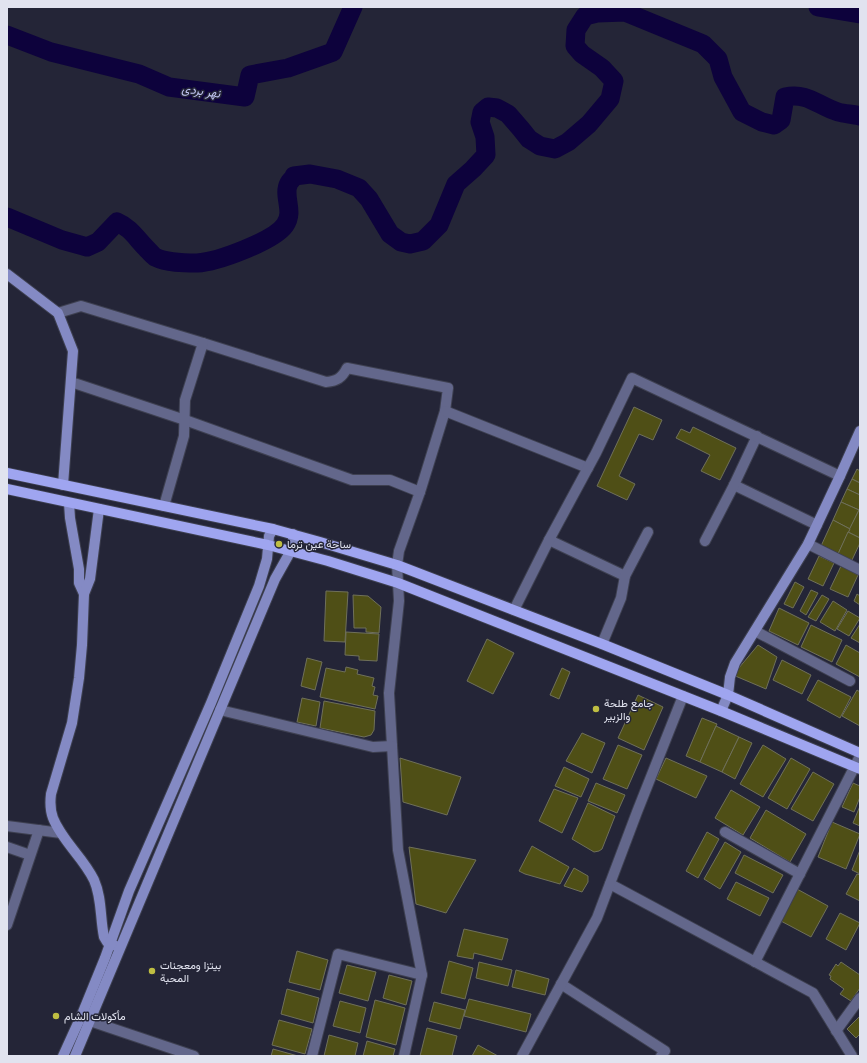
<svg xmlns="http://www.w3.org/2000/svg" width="867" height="1063" font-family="'Fira Sans',Vazirmatn,sans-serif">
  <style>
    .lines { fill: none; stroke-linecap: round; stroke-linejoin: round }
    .river { stroke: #0d023c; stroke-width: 19 }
    .building { fill: #4f4f16; stroke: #6f705a }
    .street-casing { stroke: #3e4051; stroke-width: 12 }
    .secondary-casing { stroke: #3e4051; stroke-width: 12 }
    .primary-casing { stroke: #3e4051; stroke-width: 12 }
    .street { stroke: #63678b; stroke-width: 10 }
    .secondary { stroke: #848ac4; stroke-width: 10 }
    .primary { stroke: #9fa5f0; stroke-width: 10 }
    .poi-dot { fill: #bfbe42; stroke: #242537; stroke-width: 1.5 }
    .labels { text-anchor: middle; stroke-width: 3; stroke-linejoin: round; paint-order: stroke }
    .poi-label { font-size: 11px; fill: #e1e3ef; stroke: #242537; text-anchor: start }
    .water-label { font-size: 12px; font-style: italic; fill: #c1c6f3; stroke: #242537 }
  </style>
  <rect width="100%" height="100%" fill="#242537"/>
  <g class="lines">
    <!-- river -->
    <g class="river">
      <path d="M 818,7 L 860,14"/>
      <path d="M 7,35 L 51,52 L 139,74 L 169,87 L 245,97 L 250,75 L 288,68 L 333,52 L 353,7"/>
      <path d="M 7,217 L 62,240 L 87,247 L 98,242 L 117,222 C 131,228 136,238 146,248 C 149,251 152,255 155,257 C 167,263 184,263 197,263 C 217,262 274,241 285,225 C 295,211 282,196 289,183 C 290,181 293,179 294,176 L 310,174 L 337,179 L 359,188 L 369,199 L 390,234 L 401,242 L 410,244 L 423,241 L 439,225 L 456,184 L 473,169 L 486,155 L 485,137 L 480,122 L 482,112 L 488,107 L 497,108 L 508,114 L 521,129 L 529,139 L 540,146 L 555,149 L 568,142 L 589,124 L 610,99 L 614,81 L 602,68 L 582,54 L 575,46 L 576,30 L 585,16 L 597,13 L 625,12 L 703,44 L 718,59 L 723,77 L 742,112 L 762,122 L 774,125 L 781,120 L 785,97 C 808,92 818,106 838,112 C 845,114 853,114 860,116"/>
    </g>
  </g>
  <!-- building -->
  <g class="building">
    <path d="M 634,407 L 662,420 L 653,440 L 639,434 L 619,476 L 635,484 L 627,500 L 597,486 Z"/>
    <path d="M 693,427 L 736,448 L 720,480 L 701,471 L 710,455 L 676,438 L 681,429 L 690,433 Z"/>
    <path d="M 857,469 L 860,471 L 860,483 L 852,479 Z"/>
    <path d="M 852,479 L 860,483 L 860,495 L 847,489 Z"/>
    <path d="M 847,489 L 860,495 L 860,508 L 859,510 L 841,502 Z"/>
    <path d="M 841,502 L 859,510 L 850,529 L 833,520 Z"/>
    <path d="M 859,510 L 860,511 L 860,538 L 848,532 Z"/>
    <path d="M 833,520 L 850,529 L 838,554 L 821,546 Z"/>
    <path d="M 848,532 L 860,538 L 860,543 L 852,560 L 838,554 Z"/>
    <path d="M 819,556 L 834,563 L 823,586 L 808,579 Z"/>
    <path d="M 841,566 L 858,575 L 848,597 L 830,589 Z"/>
    <path d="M 795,582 L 804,587 L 793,608 L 784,604 Z"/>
    <path d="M 811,590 L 818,593 L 806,615 L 800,611 Z"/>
    <path d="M 326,591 L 348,592 L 345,642 L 324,641 Z"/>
    <path d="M 857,594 L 860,596 L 860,605 L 854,601 Z"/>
    <path d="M 353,595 L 368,596 L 381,607 L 379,633 L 366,632 L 366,628 L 354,628 Z"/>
    <path d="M 822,595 L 829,599 L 816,621 L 808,617 Z"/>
    <path d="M 833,601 L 847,610 L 835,631 L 820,622 Z"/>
    <path d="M 779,608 L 809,623 L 798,645 L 769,631 Z"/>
    <path d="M 848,611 L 860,618 L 849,636 L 837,629 Z"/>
    <path d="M 860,624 L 860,643 L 851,638 Z"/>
    <path d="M 811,625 L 842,640 L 832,662 L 801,647 Z"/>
    <path d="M 346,632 L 379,634 L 377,661 L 359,660 L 359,656 L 345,655 Z"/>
    <path d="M 487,639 L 514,653 L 493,694 L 467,681 Z"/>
    <path d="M 758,645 L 777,657 L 766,689 L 733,675 Z"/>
    <path d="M 846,645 L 860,653 L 860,677 L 836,664 Z"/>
    <path d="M 307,658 L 322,662 L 315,690 L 301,686 Z"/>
    <path d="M 782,660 L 811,675 L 802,694 L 773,680 Z"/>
    <path d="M 346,667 L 358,670 L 357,674 L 374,678 L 372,686 L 375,687 L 373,695 L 378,696 L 375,709 L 320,697 L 326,668 L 345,672 Z"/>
    <path d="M 562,668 L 570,672 L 559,699 L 550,695 Z"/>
    <path d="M 818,680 L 851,697 L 840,718 L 807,700 Z"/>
    <path d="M 857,690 L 860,692 L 860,726 L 842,716 Z"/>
    <path d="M 638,695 L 663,707 L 644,750 L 618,738 Z"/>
    <path d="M 302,698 L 320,702 L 316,726 L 297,722 Z"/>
    <path d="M 324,701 L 375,711 L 374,730 L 371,735 L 364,737 L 320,728 Z"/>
    <path d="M 702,718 L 717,724 L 700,762 L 686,756 Z"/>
    <path d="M 716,726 L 739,737 L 722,772 L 700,762 Z"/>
    <path d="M 582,733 L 605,743 L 592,773 L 566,761 Z"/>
    <path d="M 739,737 L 752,743 L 735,779 L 722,772 Z"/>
    <path d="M 618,745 L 642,755 L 627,789 L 603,779 Z"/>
    <path d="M 763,745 L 786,759 L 763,797 L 740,784 Z"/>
    <path d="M 400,758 L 461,777 L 447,815 L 403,802 Z"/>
    <path d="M 666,758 L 707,776 L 696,798 L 656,779 Z"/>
    <path d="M 791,758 L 810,769 L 787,809 L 768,798 Z"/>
    <path d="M 564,767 L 589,779 L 581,797 L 555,786 Z"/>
    <path d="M 813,772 L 834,784 L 813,821 L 791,809 Z"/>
    <path d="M 596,783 L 625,795 L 617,813 L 588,801 Z"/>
    <path d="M 853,783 L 860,786 L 860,797 L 854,812 L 842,807 Z"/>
    <path d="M 554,789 L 578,798 L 562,833 L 539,821 Z"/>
    <path d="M 731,790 L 760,807 L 743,835 L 715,818 Z"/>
    <path d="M 588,803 L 615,816 L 602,849 L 599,851 L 594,852 L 572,839 Z"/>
    <path d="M 860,806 L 860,826 L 853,823 Z"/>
    <path d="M 766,810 L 806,834 L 790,862 L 750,838 Z"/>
    <path d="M 832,822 L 860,834 L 846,869 L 818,857 Z"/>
    <path d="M 707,832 L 719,839 L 698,878 L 686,871 Z"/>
    <path d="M 725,842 L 741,852 L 720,889 L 704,879 Z"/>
    <path d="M 532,846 L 569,867 L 560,884 L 525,874 L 519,871 Z"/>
    <path d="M 409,847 L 476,860 L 446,913 L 416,904 Z"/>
    <path d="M 860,850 L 860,874 L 852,870 Z"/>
    <path d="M 744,855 L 783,875 L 773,893 L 735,873 Z"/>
    <path d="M 574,868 L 588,876 L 588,882 L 582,892 L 564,886 Z"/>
    <path d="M 857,874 L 860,875 L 860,901 L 846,894 Z"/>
    <path d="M 736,882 L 769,898 L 760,916 L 727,899 Z"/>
    <path d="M 797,889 L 828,906 L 811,937 L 779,920 Z"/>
    <path d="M 840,913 L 860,923 L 846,950 L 826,939 Z"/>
    <path d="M 464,929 L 508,939 L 502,960 L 474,953 L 473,959 L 457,956 Z"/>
    <path d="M 297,951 L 328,960 L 320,990 L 289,982 Z"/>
    <path d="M 449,961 L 473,968 L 465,999 L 441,993 Z"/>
    <path d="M 479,962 L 512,970 L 508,986 L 476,978 Z"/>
    <path d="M 841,962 L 860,975 L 860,988 L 851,1001 L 840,994 L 844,989 L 830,979 L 831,976 L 829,975 L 836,964 L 838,966 Z"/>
    <path d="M 347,965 L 376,972 L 368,1001 L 339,993 Z"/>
    <path d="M 516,970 L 549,979 L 545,995 L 512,987 Z"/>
    <path d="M 389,975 L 412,981 L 406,1005 L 383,998 Z"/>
    <path d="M 287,989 L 319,998 L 313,1023 L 281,1014 Z"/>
    <path d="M 469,999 L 531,1014 L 526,1032 L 464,1016 Z"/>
    <path d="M 375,1000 L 405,1008 L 396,1045 L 366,1037 Z"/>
    <path d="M 340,1001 L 366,1008 L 360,1033 L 333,1026 Z"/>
    <path d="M 434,1002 L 465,1010 L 460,1029 L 429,1021 Z"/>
    <path d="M 860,1016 L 860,1034 L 856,1038 L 847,1029 Z"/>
    <path d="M 279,1020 L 312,1029 L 305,1054 L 272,1045 Z"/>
    <path d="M 427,1028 L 457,1036 L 452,1056 L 420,1056 Z"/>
    <path d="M 329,1035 L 358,1043 L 355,1056 L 324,1056 Z"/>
    <path d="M 367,1041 L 395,1049 L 393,1056 L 363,1056 Z"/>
    <path d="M 478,1045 L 498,1056 L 472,1056 Z"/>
    <path d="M 273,1049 L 298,1056 L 271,1056 Z"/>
  </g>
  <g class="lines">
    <defs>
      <g id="street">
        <path d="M 58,313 L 81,306 L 203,343 L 326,382 C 337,381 342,378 347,368 L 448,388 L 445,411 L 420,492 L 399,551 L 397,565 L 399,601 L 389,693 L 398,850 L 422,975 L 404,1056"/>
        <path d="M 71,382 L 185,420 L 352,480 L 390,480 L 420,492"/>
        <path d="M 445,411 L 588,468"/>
        <path d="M 734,485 L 817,525"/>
        <path d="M 164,506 L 184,436 L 185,400 L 203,343"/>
        <path d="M 549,540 L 625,576"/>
        <path d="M 705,541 L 734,485 L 757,436"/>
        <path d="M 808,544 L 860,570"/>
        <path d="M 514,610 L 549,540 L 596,453 L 632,378 L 840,476"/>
        <path d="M 755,631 L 850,681"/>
        <path d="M 602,644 L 621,598 L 625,576 L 648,532"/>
        <path d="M 220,710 L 373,747 L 392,746"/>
        <path d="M 7,826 L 61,833"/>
        <path d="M 725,832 L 800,874"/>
        <path d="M 7,847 L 30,855"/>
        <path d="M 610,884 L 813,993 L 852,1056"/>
        <path d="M 7,925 L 39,830"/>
        <path d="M 755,962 L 860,756"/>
        <path d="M 561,984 L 665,1051 L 661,1056"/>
        <path d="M 90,1021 L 194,1056"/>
        <path d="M 836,1031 L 860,998"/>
        <path d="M 312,1056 L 338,954 L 422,975"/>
        <path d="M 522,1056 L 597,918 L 637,812 L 683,696"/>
      </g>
      <g id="secondary">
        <path d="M 7,274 L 58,313 L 73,351 L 63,485"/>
        <path d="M 69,503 L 70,518 L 79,569 L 79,583 L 84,594"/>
        <path d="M 99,509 L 90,579 L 84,594 L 82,645 L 79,678 L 72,723 L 51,794 C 50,802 50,810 53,818 C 62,841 83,857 94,880 C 102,898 100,918 104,937 L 107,942 L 116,946"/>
        <path d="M 721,711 L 728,695 L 730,677 L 735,663 L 808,544 L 840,476 L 860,431"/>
        <path d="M 63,1056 L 83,1012 L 105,958 L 129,891 L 211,703 L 259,586 L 267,559 L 269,536 L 273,529"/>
        <path d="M 75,1056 L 275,579 L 293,547 L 293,534"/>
      </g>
      <g id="primary">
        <path d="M 7,473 L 273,529 L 320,542 L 397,565 L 602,644 L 728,695 L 860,753"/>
        <path d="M 7,489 L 268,545 L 328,561 L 398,583 L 721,711 L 860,769"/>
      </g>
    </defs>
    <!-- street casing -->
    <use href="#street" class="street-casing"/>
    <!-- secondary casing -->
    <use href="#secondary" class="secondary-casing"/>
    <!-- primary casing -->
    <use href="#primary" class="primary-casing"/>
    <!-- street -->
    <use href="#street" class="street"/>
    <!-- secondary -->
    <use href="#secondary" class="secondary"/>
    <!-- primary -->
    <use href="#primary" class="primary"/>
  </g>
  <!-- markers -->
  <g class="poi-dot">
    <circle cx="279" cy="544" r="4"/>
    <circle cx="596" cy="709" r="4"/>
    <circle cx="152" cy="971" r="4"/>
    <circle cx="56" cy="1016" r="4"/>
  </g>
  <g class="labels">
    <!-- poi labels -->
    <g class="poi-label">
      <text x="287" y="548">ساحة عين ترما</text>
      <text x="604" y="707">جامع طلحة<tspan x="604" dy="13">والزبير</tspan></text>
      <text x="160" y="969">بيتزا ومعجنات<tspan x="160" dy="13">المحبة</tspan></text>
      <text x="64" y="1020">مأكولات الشام</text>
    </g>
    <!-- water labels -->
    <g class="water-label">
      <text transform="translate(201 91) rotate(8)" y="4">نهر بردى</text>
    </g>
  </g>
  <!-- border -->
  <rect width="867" height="1063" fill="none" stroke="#e1e3ef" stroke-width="16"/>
</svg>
